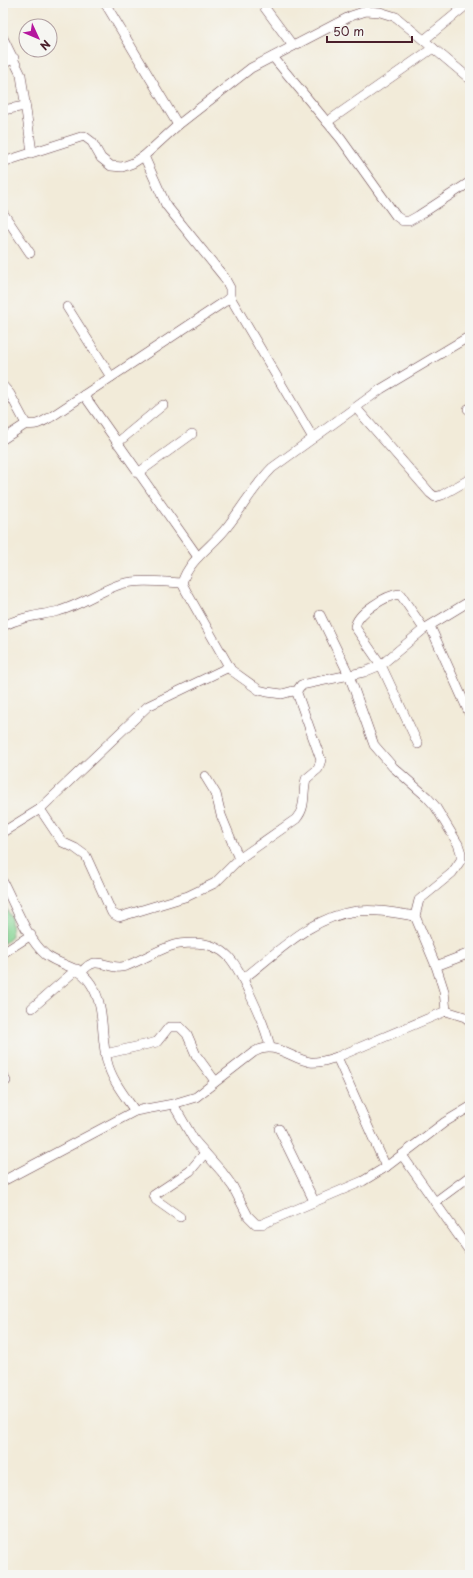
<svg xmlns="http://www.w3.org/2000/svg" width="473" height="1578" font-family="'Playpen Sans',sans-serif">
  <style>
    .green { fill: #87d695; stroke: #687a60 }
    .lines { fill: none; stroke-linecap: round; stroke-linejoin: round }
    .street-casing { stroke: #633e45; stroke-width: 10 }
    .street { stroke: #fff; stroke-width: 9 }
  </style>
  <rect width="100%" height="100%" fill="#f6f6f2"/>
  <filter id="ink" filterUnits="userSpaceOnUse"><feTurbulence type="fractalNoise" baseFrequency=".025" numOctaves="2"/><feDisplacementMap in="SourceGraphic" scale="8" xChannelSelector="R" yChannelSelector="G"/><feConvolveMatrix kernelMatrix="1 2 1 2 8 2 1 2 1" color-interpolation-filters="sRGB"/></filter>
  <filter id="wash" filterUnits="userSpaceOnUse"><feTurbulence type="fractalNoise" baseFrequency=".012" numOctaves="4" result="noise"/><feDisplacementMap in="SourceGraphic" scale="16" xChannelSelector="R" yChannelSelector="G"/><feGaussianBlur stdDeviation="0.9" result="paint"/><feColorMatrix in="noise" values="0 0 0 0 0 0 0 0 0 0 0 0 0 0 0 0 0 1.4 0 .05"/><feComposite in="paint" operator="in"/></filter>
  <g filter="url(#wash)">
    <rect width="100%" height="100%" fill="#f2ebd9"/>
    <!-- green -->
    <path class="green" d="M 3,901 L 11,918 L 12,936 L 3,944 Z"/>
  </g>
  <g filter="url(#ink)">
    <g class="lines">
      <defs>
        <g id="street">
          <path d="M 105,3 L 178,125"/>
          <path d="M 264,3 L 265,8 L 293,46"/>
          <path d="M 3,38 L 21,75 L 32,152"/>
          <path d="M 424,40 L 469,3"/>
          <path d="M 273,57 L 341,139 L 396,216 L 403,221 L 409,221 L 418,216 L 470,182"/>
          <path d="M 3,64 L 14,58"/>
          <path d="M 3,110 L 25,106"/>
          <path d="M 327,122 L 433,48"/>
          <path d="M 3,162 L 84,136 L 92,142 L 101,158 L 111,166 L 122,167 L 133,163 L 144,156 L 178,125 L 251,68 L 351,16 L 366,11 L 380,12 L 396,17 L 470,79"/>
          <path d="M 3,213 L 30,253"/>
          <path d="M 230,297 L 313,438"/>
          <path d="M 67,307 L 111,377"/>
          <path d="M 3,386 L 10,394 L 26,424"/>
          <path d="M 84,395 L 198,557"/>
          <path d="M 356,408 L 430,493 L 435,497 L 442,495 L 470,479"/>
          <path d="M 468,409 L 470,408"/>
          <path d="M 3,439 L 26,424 C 36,426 42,422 51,417 L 224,302 L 230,297 L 230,288 L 224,277 L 166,205 L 144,156"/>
          <path d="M 117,443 L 163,405"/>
          <path d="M 138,473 L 192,434"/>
          <path d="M 320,615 L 349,675 L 374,745 L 393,767 L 427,797 L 435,806 L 458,844 L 461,853 L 461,860 L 452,873 L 419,900 L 415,916 L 436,966 L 444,991 L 446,1011"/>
          <path d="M 3,626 C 24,616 38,616 59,611 C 81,605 99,591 121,584 C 140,579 162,582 182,583"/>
          <path d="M 430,626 L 470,715"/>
          <path d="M 296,692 L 301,685 L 364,672 L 381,665 L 424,629 L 470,601"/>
          <path d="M 418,744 L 381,665 L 355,627 C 357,613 386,595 400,594 L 424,629"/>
          <path d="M 205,776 L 216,794 L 221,815 L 239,859"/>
          <path d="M 40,809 L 62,842 L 75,848 L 86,856 L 112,913 L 119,917 L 188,896 L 215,883 L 239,859 L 296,819 C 307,806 302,794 306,779 L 318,769 L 321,760 L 297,693 L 293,691 L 282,694 L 267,692 L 259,690 L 231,670 L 186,591 L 182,583 C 189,559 213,546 227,527 C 243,507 254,486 272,468 L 381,389 L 470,336"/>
          <path d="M 3,832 L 40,809 L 148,706 L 229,667"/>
          <path d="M 3,882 C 14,903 27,939 46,955 C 62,967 79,965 91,984 C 106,1007 100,1035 107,1061 C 111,1079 124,1095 135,1111"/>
          <path d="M 3,953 L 31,935"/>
          <path d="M 436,966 L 470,953"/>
          <path d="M 82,972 C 97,952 108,972 126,966 C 142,960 156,951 171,946 C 179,943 187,943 195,943 C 227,944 236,964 248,990 C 256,1008 266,1027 270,1047"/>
          <path d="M 243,979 C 278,952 312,916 357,911 C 377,909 396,913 415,916"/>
          <path d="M 32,1008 L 77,969"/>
          <path d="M 105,1054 L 157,1042 L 169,1027 L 180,1027 L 187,1034 L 196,1055 L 215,1081"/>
          <path d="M 337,1057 L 386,1167"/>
          <path d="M 3,1076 L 6,1081"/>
          <path d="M 173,1104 L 194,1140 L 222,1172 L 233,1187 L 248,1216 L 256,1224 L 262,1224 L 363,1181 L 386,1167 L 445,1122 L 470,1107"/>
          <path d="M 279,1129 L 314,1201"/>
          <path d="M 402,1155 L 470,1252"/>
          <path d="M 3,1181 L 135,1111 L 173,1104 L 196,1097 L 254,1052 C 275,1040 289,1058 310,1062 C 319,1063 328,1060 337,1057 L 446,1011 L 465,1017 L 470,1021"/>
          <path d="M 435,1202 L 470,1176"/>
          <path d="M 180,1217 L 156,1200 L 154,1195 L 190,1171 L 205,1153"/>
        </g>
      </defs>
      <!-- street casing -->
      <use href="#street" class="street-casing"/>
      <!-- street -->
      <use href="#street" class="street"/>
    </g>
  </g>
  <!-- margin -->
  <rect width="473" height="1578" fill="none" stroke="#f6f6f2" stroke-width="16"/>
  <!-- north arrow -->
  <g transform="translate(38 38) rotate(134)"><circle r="19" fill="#f6f6f2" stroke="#b1a0a2"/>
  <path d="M0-3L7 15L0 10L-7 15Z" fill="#b5179e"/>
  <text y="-6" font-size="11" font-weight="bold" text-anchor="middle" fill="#4a1f2b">N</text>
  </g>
  <!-- scale -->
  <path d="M327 36v6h85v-6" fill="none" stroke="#4a1f2b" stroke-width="2"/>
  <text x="333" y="36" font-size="12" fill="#4a1f2b" stroke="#f6f6f2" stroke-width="3" paint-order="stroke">50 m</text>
</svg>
